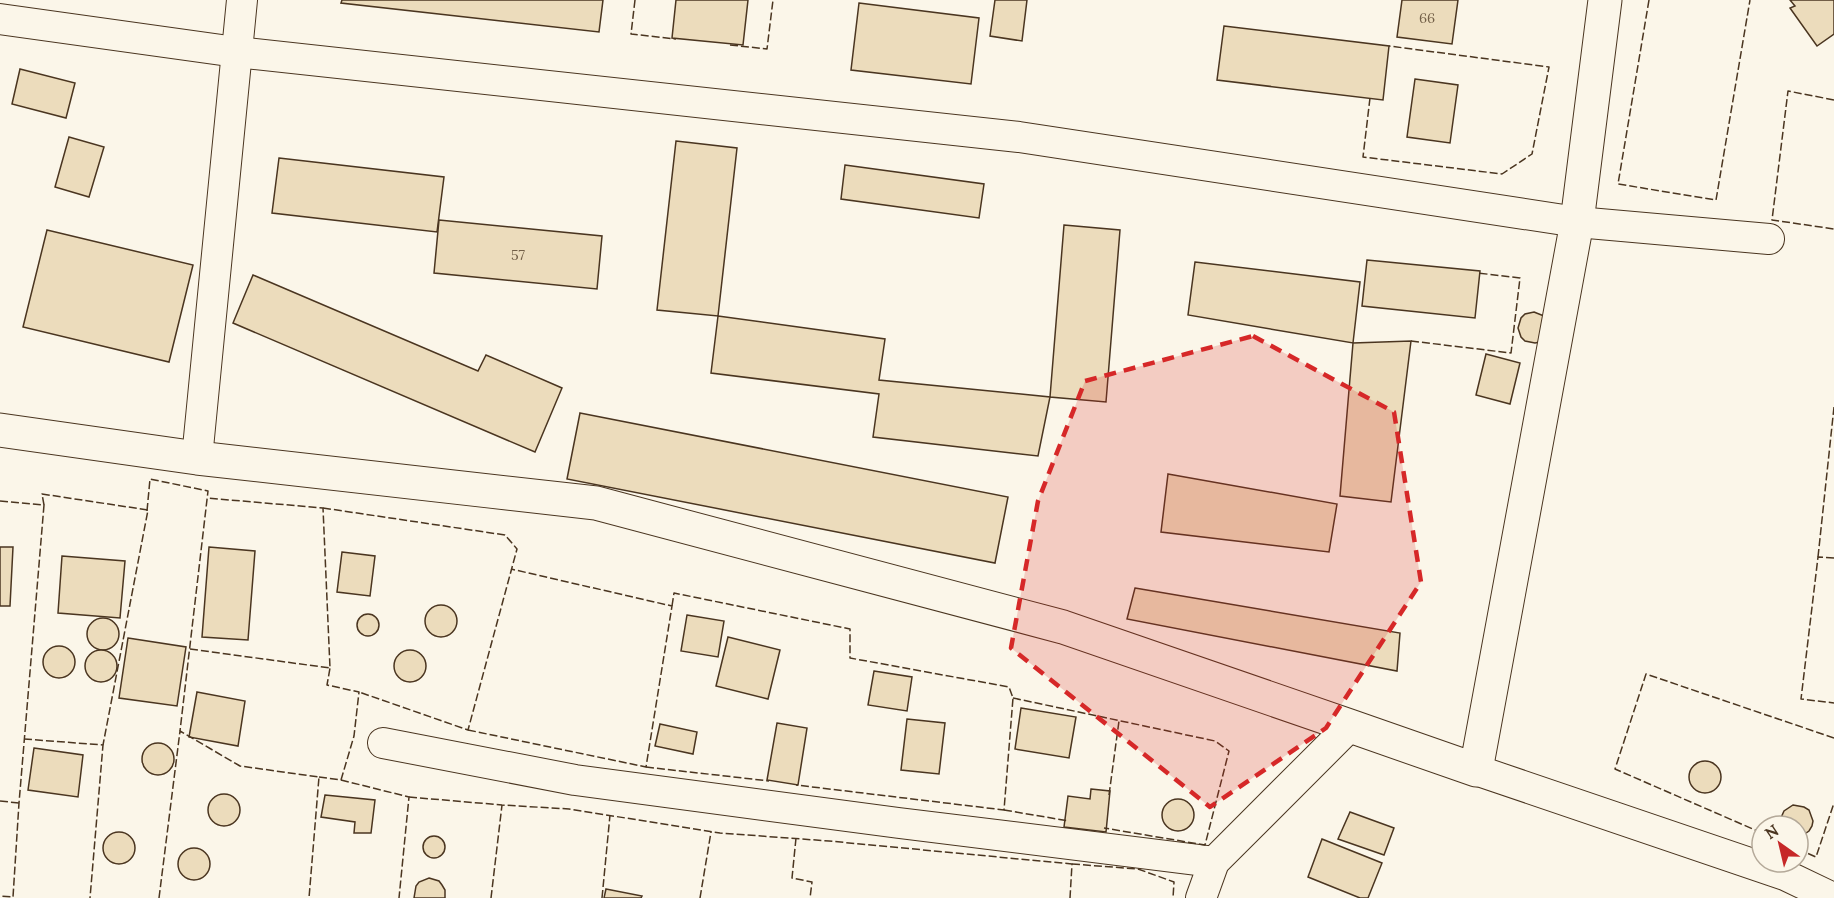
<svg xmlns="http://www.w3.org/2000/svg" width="1834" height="898" font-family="Lora,serif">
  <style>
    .building { fill: #ecdcbc; stroke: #4a3520; stroke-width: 1.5 }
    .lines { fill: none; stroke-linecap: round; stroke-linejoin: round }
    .minor-casing { stroke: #4a3520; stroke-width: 32 }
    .tertiary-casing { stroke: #4a3520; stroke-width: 35 }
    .minor { stroke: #fbf6e9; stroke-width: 30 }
    .tertiary { stroke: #fbf6e9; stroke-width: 33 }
    .fence { stroke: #4a3520; stroke-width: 1.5; stroke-dasharray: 8 3; stroke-linecap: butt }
    .marked { fill: #d62828; fill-opacity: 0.2; stroke: #d62828; stroke-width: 4.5; stroke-dasharray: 12 8; stroke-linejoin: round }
    .labels { text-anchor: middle; stroke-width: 4.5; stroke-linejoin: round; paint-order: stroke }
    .number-label { font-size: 14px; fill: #725f47 }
  </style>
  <rect width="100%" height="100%" fill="#fbf6e9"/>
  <!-- building -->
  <g class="building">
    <path d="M 342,0 L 603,0 L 599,32 L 341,3 Z"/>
    <path d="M 676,0 L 748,0 L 743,45 L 672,38 Z"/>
    <path d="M 995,0 L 1027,0 L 1022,41 L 990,36 Z"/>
    <path d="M 1402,0 L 1458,0 L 1452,44 L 1397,37 Z"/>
    <path d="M 1790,0 L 1834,0 L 1834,34 L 1817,46 L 1790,8 L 1795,6 Z"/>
    <path d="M 859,3 L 979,18 L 971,84 L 851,70 Z"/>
    <path d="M 1224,26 L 1389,46 L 1383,100 L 1217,80 Z"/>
    <path d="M 20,69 L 75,83 L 66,118 L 12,104 Z"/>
    <path d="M 1415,79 L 1458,85 L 1450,143 L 1407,137 Z"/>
    <path d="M 69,137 L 104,147 L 89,197 L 55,187 Z"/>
    <path d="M 676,141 L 737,148 L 718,316 L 657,310 Z"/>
    <path d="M 279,158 L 444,177 L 437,232 L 272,213 Z"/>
    <path d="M 845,165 L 984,184 L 979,218 L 841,199 Z"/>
    <path d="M 439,220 L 602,236 L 597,289 L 434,273 Z"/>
    <path d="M 1064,225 L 1120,230 L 1106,402 L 1050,397 Z"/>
    <path d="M 47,230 L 193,265 L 169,362 L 23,327 Z"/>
    <path d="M 1367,260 L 1480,271 L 1475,318 L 1362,306 Z"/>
    <path d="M 1195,262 L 1360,282 L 1353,343 L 1188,315 Z"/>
    <path d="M 253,275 L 478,371 L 486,355 L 562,388 L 535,452 L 233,323 Z"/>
    <path d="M 1534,312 L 1544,316 L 1540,342 L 1535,343 L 1525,341 L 1521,337 L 1518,328 L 1521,318 L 1525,314 Z"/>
    <path d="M 718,316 L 885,339 L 879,380 L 1050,397 L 1038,456 L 873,437 L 879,394 L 711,373 Z"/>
    <path d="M 1411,341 L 1391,502 L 1340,496 L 1353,343 Z"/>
    <path d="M 1486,354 L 1520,363 L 1510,404 L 1476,395 Z"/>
    <path d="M 580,413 L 1008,497 L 995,563 L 567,479 Z"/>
    <path d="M 1168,474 L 1337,504 L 1329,552 L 1161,532 Z"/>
    <path d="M 0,547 L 13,547 L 10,606 L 0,606 Z"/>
    <path d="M 209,547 L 255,551 L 248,640 L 202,637 Z"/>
    <path d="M 342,552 L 375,556 L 370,596 L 337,592 Z"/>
    <path d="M 62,556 L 125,561 L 120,618 L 58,613 Z"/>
    <path d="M 1135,588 L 1400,633 L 1397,671 L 1127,619 Z"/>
    <circle cx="441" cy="621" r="16"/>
    <circle cx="368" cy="625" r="11"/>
    <path d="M 687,615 L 724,621 L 718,657 L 681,651 Z"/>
    <circle cx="103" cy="634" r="16"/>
    <path d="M 728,637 L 780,650 L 768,699 L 716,686 Z"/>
    <path d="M 128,638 L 186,647 L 177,706 L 119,698 Z"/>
    <circle cx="59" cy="662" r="16"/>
    <circle cx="410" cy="666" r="16"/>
    <circle cx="101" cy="666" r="16"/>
    <path d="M 874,671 L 912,677 L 907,711 L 868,705 Z"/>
    <path d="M 197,692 L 245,701 L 238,746 L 189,737 Z"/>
    <path d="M 1021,708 L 1076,717 L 1069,758 L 1015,749 Z"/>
    <path d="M 907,719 L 945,723 L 939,774 L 901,770 Z"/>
    <path d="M 777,723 L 807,728 L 798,785 L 767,780 Z"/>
    <path d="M 660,724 L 697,732 L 693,754 L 655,746 Z"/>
    <circle cx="158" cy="759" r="16"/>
    <path d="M 34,748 L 83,755 L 78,797 L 28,790 Z"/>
    <circle cx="1705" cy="777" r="16"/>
    <path d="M 1091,789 L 1110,791 L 1106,832 L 1064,827 L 1068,796 L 1090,799 Z"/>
    <circle cx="224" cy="810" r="16"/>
    <path d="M 325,795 L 375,800 L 371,833 L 354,833 L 355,822 L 321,817 Z"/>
    <circle cx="1178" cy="815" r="16"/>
    <path d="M 1793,805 L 1804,807 L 1809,810 L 1813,821 L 1812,826 L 1809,831 L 1800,837 L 1798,837 L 1798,826 L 1780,825 L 1780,820 L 1784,811 Z"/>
    <path d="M 1350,812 L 1394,828 L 1384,855 L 1338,839 Z"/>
    <circle cx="119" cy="848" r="16"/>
    <circle cx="434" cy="847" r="11"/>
    <path d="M 1322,839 L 1382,863 L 1368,898 L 1360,898 L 1308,877 Z"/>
    <circle cx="194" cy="864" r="16"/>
    <path d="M 429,878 L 439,881 L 442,885 L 445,890 L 445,898 L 414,898 L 416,886 L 419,882 Z"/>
    <path d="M 606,889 L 642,896 L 641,898 L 604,898 Z"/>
  </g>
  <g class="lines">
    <defs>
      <g id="minor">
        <path d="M 0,19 L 236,52 L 1019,137 L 1577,222 L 1769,239"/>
        <path d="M 197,458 L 242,0"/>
        <path d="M 383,743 L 575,780 L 899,823 L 1214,862"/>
        <path d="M 1476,770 L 1785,875 L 1833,898"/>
        <path d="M 1201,898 L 1214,862 L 1350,726"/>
      </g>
      <path id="tertiary" d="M 0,430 L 197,458 L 596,503 L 1063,627 L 1350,726 L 1476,770 L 1577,222 L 1605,0"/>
    </defs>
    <!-- minor casing -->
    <use href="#minor" class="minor-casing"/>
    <!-- tertiary casing -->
    <use href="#tertiary" class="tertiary-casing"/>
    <!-- minor -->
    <use href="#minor" class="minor"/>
    <!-- tertiary -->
    <use href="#tertiary" class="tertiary"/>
    <!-- fence -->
    <g class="fence">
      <path d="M 635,0 L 631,34 L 676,39"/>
      <path d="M 1649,0 L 1618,184 L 1716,200 L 1750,0"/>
      <path d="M 730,45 L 767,49 L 773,0"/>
      <path d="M 1370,98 L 1363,157 L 1502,174 L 1532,154 L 1549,67 L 1389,46"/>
      <path d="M 1834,100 L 1788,91 L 1772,220 L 1834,229"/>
      <path d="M 1411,341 L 1511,353 L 1520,278 L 1478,273"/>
      <path d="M 0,501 L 44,505 L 19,803 L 13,897 L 0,896"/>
      <path d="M 44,505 L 42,494 L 148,510 L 103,745"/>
      <path d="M 323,508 L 505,535 L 517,549 L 468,730 L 359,692"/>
      <path d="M 147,511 L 150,479 L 208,491 L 180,731"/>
      <path d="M 1818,557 L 1834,407"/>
      <path d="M 1834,558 L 1818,557 L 1801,699 L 1834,703"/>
      <path d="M 672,606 L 674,593 L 850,629 L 850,658 L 1009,687 L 1013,698 L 1004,810 L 796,785"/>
      <path d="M 190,649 L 330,668 L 323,508 L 207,498"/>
      <path d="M 1013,698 L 1215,741 L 1229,751 L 1205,845 L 1104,828"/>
      <path d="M 468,730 L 646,767 L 672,606 L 511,569"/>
      <path d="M 24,739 L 103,745 L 90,898"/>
      <path d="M 646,767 L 769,781"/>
      <path d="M 319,777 L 341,780 L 354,736 L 359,692 L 327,685 L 330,668"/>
      <path d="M 341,780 L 409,797 L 399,898"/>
      <path d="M 1109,795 L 1119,721"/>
      <path d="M 409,797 L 502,805 L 569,809 L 720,833 L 829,841 L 1072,864 L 1070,898"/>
      <path d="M 0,801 L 19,803"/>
      <path d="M 1004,810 L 1069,821"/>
      <path d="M 1762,833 L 1615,769 L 1646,674 L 1834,738"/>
      <path d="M 796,838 L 792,878 L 812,882 L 810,898"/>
      <path d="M 1798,849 L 1816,857 L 1834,803"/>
      <path d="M 1072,864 L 1138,869 L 1174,882 L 1173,898"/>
      <path d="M 159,898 L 180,731 L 240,766 L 319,777 L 309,898"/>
      <path d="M 491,898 L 502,805"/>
      <path d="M 602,898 L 610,815"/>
      <path d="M 700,898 L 711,832"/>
    </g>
  </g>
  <!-- marked area -->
  <path class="marked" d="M 1253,336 L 1394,412 L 1421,582 L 1326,728 L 1210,807 L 1011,648 L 1038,501 L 1085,381 Z"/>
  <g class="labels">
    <!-- number labels -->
    <g class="number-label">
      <text x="1427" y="23">66</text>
      <text x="518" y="260">57</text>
    </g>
  </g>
  <!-- north arrow -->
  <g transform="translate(1780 844) rotate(326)"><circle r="28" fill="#fbf6e9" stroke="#b4a999" stroke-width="1.5"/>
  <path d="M0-4.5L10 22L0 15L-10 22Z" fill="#c62828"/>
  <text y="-9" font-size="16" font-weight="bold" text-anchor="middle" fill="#4a3520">N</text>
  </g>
</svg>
